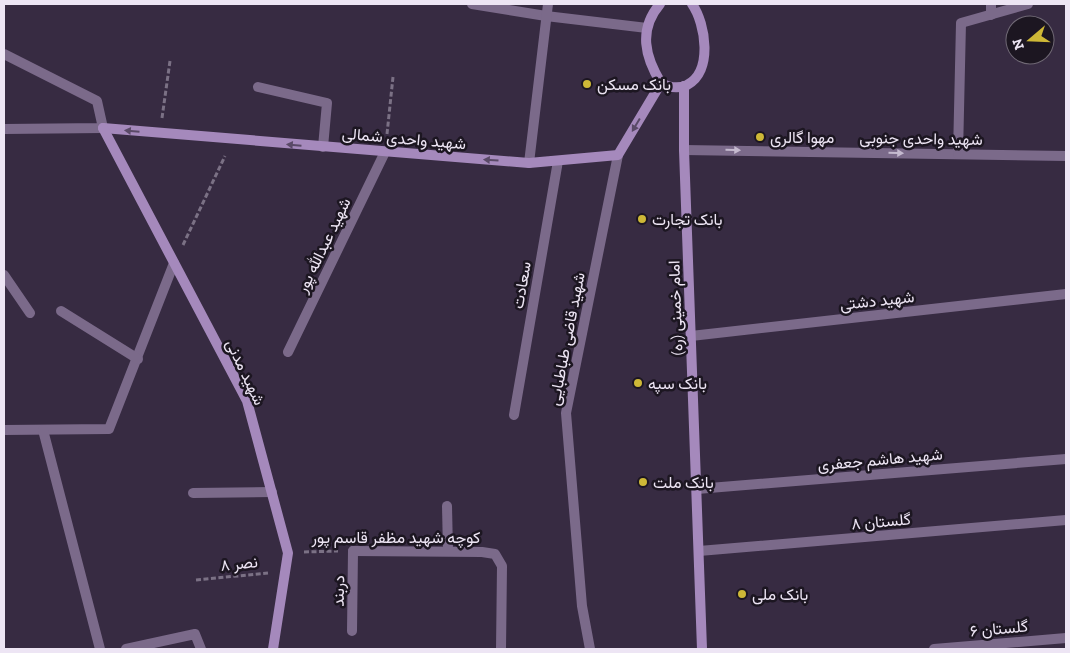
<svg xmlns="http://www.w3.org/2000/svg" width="1070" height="653" font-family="'Zilla Slab',Vazirmatn,serif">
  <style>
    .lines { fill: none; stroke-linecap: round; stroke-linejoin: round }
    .path { stroke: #7b7185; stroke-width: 3; stroke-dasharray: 5 2.5; stroke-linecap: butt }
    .lane { stroke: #7b6a8a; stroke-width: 10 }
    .street { stroke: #7b6a8a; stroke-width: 10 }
    .secondary { stroke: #a589bc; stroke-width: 10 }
    .oneway { fill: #5a4a67 }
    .oneway2 { fill: #c5bacf }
    .poi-dot { fill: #ceb837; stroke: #1c1621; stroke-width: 2 }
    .labels { text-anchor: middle; stroke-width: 5; stroke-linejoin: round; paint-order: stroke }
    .poi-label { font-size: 16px; fill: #ede5f4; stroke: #1c1621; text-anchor: start }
    .street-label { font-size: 16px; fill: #ede5f4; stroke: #1c1621 }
  </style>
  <rect width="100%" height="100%" fill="#372b42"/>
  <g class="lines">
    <!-- path -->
    <g class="path">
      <path d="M 162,118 L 170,61"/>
      <path d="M 387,134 L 393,77"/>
      <path d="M 183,245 L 225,156"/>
      <path d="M 304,552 L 338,551"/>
      <path d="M 196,580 L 268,573"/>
    </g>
    <!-- lane -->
    <g class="lane">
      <path d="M 4,430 L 109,429 L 174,263"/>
      <path d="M 697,489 L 1066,459"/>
      <path d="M 447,506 L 448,551"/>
      <path d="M 352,631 L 353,551"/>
      <path d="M 934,649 L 1066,638"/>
    </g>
    <!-- street -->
    <g class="street">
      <path d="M 472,4 L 546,16 L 647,28"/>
      <path d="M 991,4 L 991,15"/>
      <path d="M 4,54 L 97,101 L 103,128 L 4,129"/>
      <path d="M 258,87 L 327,103 L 323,147"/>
      <path d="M 684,150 L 1066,156"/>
      <path d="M 958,154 L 961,23 L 1028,4"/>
      <path d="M 529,163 L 548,4"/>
      <path d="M 4,275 L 30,313"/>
      <path d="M 61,311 L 138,359"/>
      <path d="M 691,336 L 1066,294"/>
      <path d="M 288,352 L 385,152"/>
      <path d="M 514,415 L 558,161"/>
      <path d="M 43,430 L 100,649"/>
      <path d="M 193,493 L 272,492"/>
      <path d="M 353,551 L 482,552 L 495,554 L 502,566 L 501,649"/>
      <path d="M 699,551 L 1066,520"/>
      <path d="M 126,649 L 195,634 L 201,649"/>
      <path d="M 590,649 L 582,606 L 566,413 L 618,155"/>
    </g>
    <!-- secondary -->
    <g class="secondary">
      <path d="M 660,4 C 638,30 645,57 661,83 C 670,88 678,89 687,85 C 713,72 706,24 692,4"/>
      <path d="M 684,86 L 684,150 L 702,649"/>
      <path d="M 103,128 L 529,163 L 618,155 L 661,83"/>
      <path d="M 103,128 L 247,401 L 288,553 L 273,649"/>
    </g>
  </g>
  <!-- one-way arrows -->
  <defs><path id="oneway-solid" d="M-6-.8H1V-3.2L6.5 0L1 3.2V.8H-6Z" transform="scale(1.25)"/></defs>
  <g class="oneway">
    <use href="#oneway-solid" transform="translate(636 125) rotate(121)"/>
    <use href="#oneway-solid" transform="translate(132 131) rotate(-175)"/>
    <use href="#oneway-solid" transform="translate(294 145) rotate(-175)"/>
    <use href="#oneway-solid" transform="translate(491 160) rotate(-176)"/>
  </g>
  <g class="oneway2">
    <use href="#oneway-solid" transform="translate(733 150) rotate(1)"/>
    <use href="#oneway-solid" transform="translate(896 153) rotate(1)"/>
  </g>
  <!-- markers -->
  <g class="poi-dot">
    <circle cx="587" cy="84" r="5"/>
    <circle cx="760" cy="137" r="5"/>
    <circle cx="642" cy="219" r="5"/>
    <circle cx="638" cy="383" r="5"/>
    <circle cx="643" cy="482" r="5"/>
    <circle cx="742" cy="594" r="5"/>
  </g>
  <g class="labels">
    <!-- poi labels -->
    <g class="poi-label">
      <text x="597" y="90">بانک مسکن</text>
      <text x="770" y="143">مهوا گالری</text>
      <text x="652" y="225">بانک تجارت</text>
      <text x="648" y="389">بانک سپه</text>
      <text x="653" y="488">بانک ملت</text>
      <text x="752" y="600">بانک ملی</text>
    </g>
    <!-- street labels -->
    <g class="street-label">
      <text transform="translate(404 138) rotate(5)" y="6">شهید واحدی شمالی</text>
      <text transform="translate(921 138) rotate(1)" y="6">شهید واحدی جنوبی</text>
      <text transform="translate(323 245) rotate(-64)" y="6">شهید عبدالله پور</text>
      <text transform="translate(521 285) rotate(-80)" y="6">سعادت</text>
      <text transform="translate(877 300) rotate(-6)" y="6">شهید دشتی</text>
      <text transform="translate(675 308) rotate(-92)" y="6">امام خمینی (ره)</text>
      <text transform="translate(566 339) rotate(-79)" y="6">شهید قاضی طباطبایی</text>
      <text transform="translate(246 372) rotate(65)" y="6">شهيد مدنی</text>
      <text transform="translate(880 459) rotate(-5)" y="6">شهيد هاشم جعفری</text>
      <text transform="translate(881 521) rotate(-5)" y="6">گلستان ۸</text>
      <text x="396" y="543">کوچه شهید مظفر قاسم پور</text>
      <text transform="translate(239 563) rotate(-6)" y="6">نصر ۸</text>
      <text transform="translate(338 591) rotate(-89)" y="6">دربند</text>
      <text transform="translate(999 628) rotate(-5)" y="6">گلستان ۶</text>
    </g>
  </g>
  <!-- border -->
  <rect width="1070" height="653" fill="none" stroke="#ede5f4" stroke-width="10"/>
  <!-- north arrow -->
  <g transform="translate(1030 40) rotate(251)"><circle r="24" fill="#1c1621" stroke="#706975"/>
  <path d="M0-4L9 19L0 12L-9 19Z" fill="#ceb837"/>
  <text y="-8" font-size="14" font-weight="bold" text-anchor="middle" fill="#ede5f4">N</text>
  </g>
</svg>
